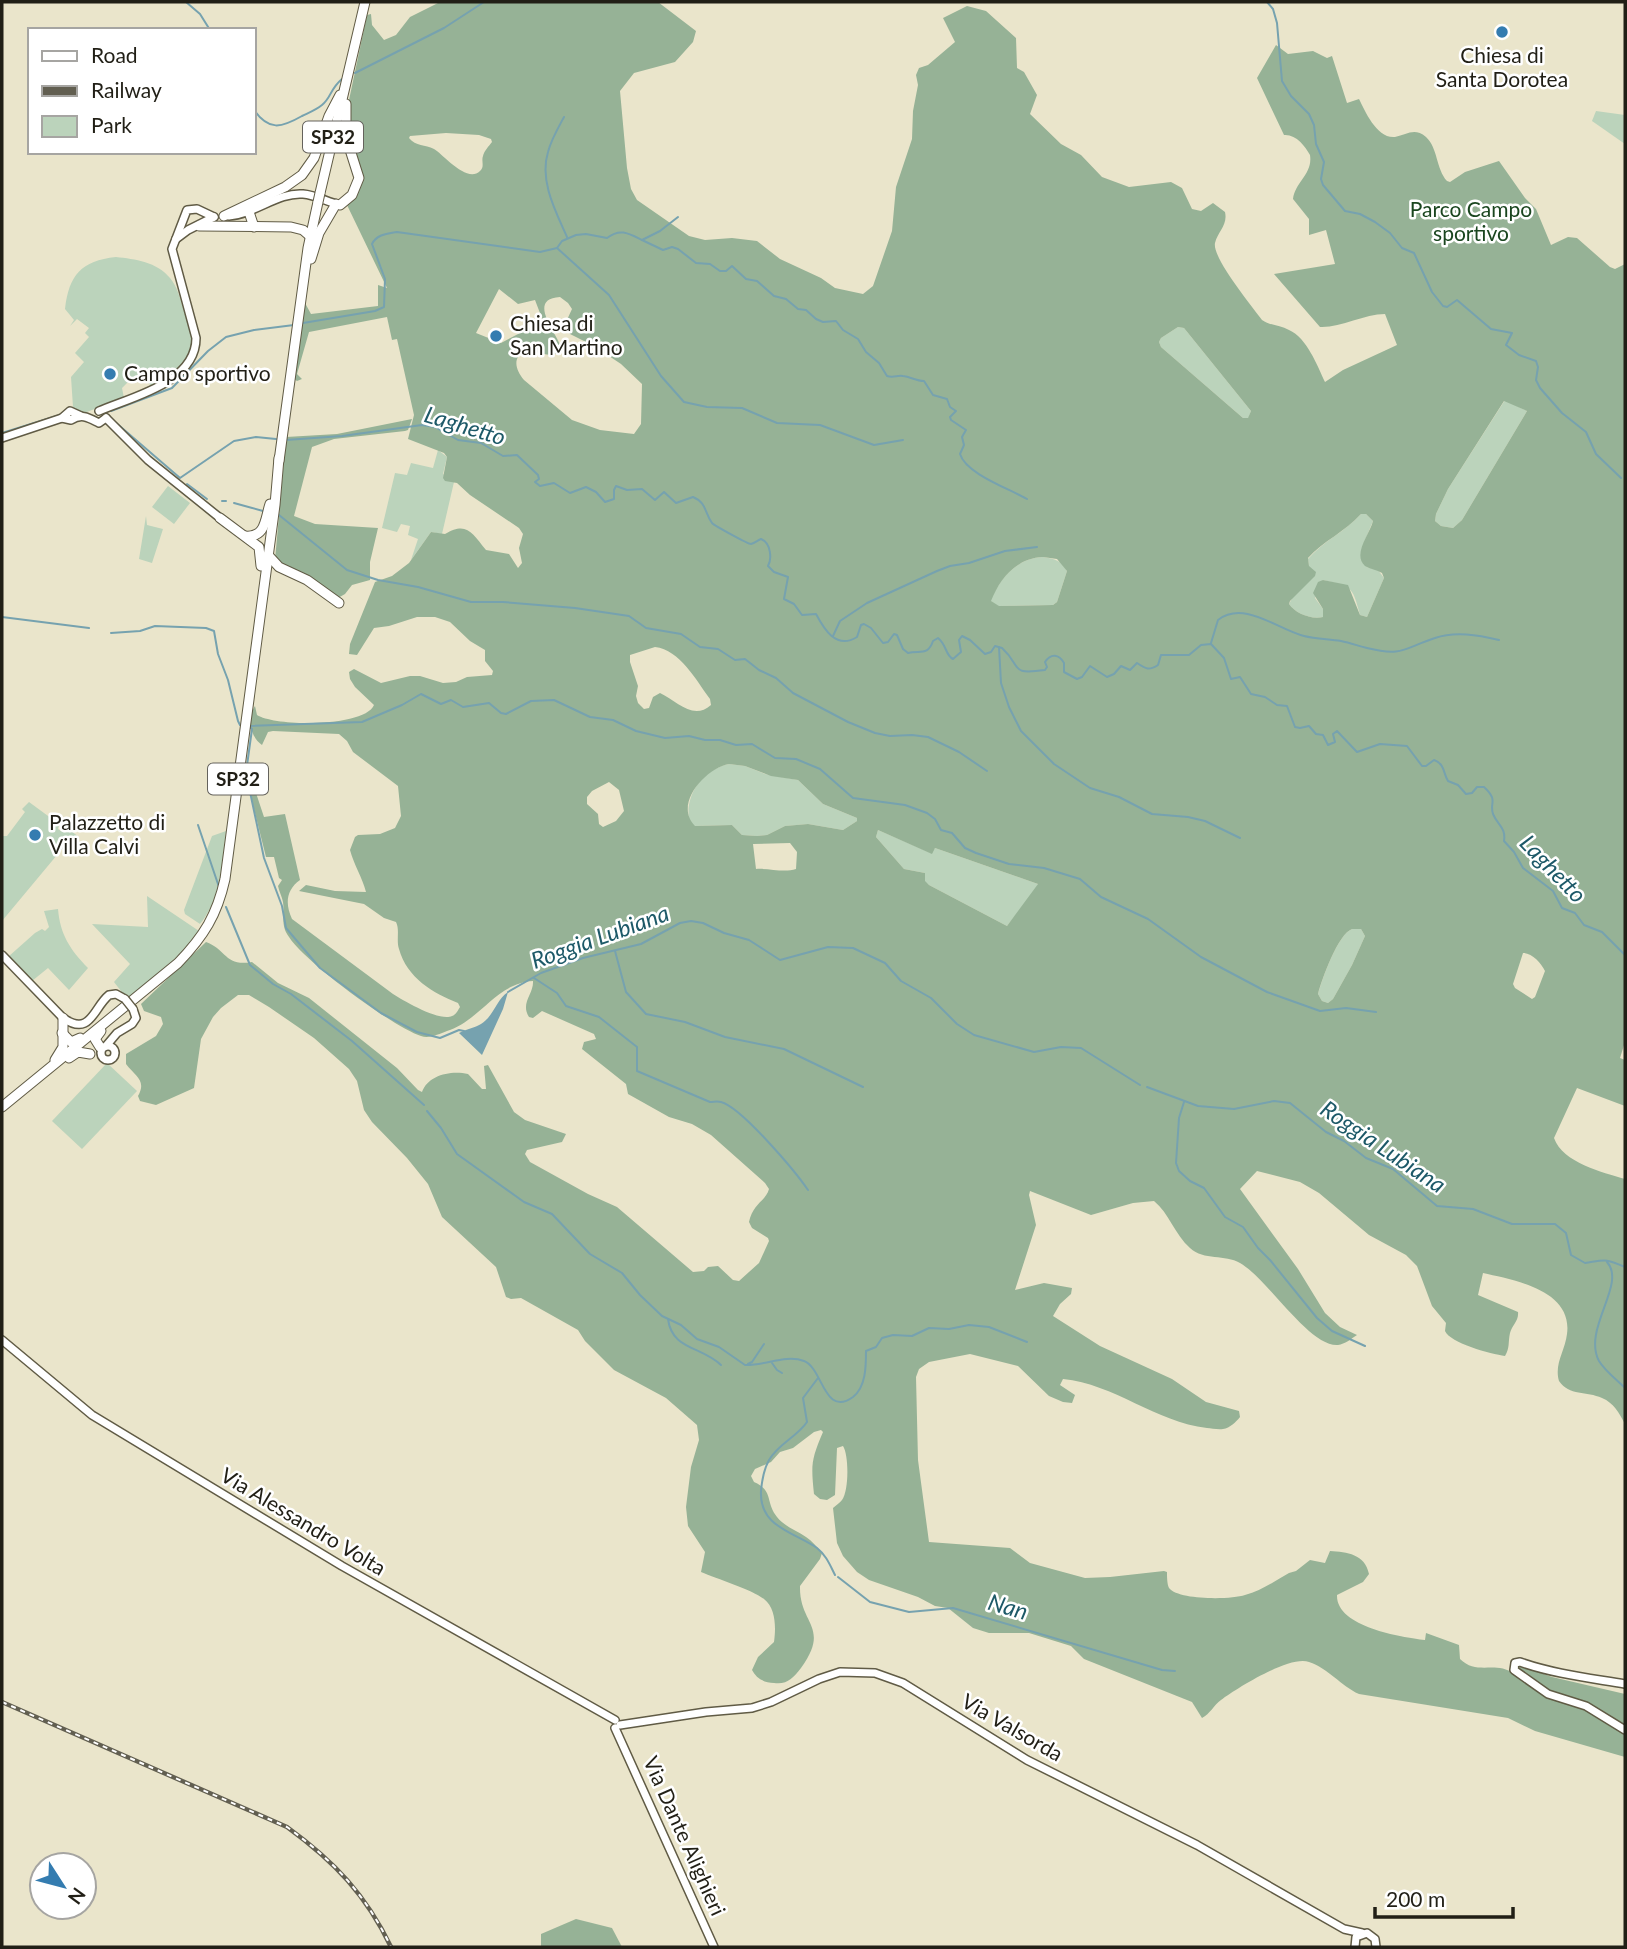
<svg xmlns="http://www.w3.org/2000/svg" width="1627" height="1949" font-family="Lato,sans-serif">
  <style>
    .green { fill: #bbd3bb }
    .forest { fill: #96b296; fill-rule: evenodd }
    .water { fill: #76a2af }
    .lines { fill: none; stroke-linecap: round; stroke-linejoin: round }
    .stream { stroke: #76a2af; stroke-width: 2 }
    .tertiary-casing { stroke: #605b45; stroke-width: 10 }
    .primary-casing { stroke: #605b45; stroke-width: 11 }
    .tertiary { stroke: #fff; stroke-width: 7 }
    .primary { stroke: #fff; stroke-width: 9 }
    .rail-casing { stroke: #625f51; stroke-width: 4.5 }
    .rail { stroke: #fff; stroke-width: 2; stroke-dasharray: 5; stroke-linecap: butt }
    .tertiary-bridge-casing { stroke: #605b45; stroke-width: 10; stroke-linecap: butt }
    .primary-bridge-casing { stroke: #605b45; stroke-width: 11; stroke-linecap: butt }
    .tertiary-bridge { stroke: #fff; stroke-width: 7 }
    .primary-bridge { stroke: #fff; stroke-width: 9 }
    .poi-dot { fill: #347cb0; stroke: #fff; stroke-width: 2.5 }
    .labels { text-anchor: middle; stroke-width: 5; stroke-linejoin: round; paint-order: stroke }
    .shield { fill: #fff; stroke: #64625c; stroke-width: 2 }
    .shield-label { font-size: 19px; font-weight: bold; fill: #211f16 }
    .poi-label { font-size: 21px; fill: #211f16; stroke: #fff; text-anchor: start }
    .park-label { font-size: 21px; fill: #1a461f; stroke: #fff }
    .street-label { font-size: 21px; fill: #211f16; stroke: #fff }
    .water-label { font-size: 23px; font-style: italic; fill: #1d5968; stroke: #fff }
  </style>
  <rect width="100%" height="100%" fill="#eae5cb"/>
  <!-- green -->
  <g class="green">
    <path d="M 1596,111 L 1625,115 L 1625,144 L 1592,121 Z"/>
    <path d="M 116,257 C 135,259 157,262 170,278 C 177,286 180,298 183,308 C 186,319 192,332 192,345 C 191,362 165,380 151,386 L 147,380 L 133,377 L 122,388 L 124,398 L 84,413 L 73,407 L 71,377 L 84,362 L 75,353 L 89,337 L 85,333 L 89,328 L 77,319 L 70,326 L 74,320 L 65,309 C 69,275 81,261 116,257 Z"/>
    <path d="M 1178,327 L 1184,328 L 1251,411 L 1248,419 L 1243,418 L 1161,347 L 1159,342 L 1161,338 Z"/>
    <path d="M 1505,400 L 1527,411 L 1462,520 L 1453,528 L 1441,526 L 1435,521 L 1436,514 L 1448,489 Z"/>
    <path d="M 438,450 L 447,457 L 443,474 L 454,482 L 442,534 L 431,532 L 411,560 L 418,539 L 408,535 L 410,526 L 401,524 L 397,532 L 382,528 L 395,473 L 407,475 L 411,463 L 433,468 Z"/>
    <path d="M 168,486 L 190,503 L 174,524 L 152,507 Z"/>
    <path d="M 1361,514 L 1366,514 L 1373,521 L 1363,545 L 1367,567 L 1378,570 L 1384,578 L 1367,617 L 1360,615 C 1352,584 1351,587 1323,580 L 1315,598 L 1323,609 L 1323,617 C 1311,620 1295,613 1289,604 L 1309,566 L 1308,559 C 1323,541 1345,532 1361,514 Z"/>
    <path d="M 146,516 L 147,525 L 163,529 L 152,563 L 139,559 Z"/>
    <path d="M 1043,557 C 1055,559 1061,560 1067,571 L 1057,602 L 1053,605 L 998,606 L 990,601 C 1000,578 1017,558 1043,557 Z"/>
    <path d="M 729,764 L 745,766 L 765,774 L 798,780 L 823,804 L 857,818 L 857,821 L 843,830 L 808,824 L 785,826 L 767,835 L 757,836 L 742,835 L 732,825 L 694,826 L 689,820 C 685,794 703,769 729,764 Z"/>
    <path d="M 29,802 L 59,824 L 58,829 L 61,831 L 67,828 L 79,837 L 68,852 L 62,849 L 2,921 L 2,836 L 7,836 L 25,812 L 22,809 Z"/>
    <path d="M 878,830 L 931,853 L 935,848 L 1038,884 L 1037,888 L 1007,926 L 929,885 L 925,882 L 925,873 L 904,869 L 876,837 Z"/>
    <path d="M 226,831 C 222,862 221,899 200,924 L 185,914 L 184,910 L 212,836 Z"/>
    <path d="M 147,896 L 199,931 L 178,959 L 128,1000 L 114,982 L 130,964 L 92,924 L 148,927 Z"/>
    <path d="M 58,909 C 60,934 70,950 88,968 L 69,990 L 48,968 L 32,981 L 8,957 L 35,933 L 42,929 L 45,931 L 49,927 L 44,911 Z"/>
    <path d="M 1352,929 L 1361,929 L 1365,936 L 1352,965 L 1333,999 L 1328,1003 L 1322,1001 L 1318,994 C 1322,979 1338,934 1352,929 Z"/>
    <path d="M 107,1063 L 137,1091 L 82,1149 L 52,1121 Z"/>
  </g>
  <!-- forest -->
  <g class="forest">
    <path d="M 440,2 L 658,2 L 696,31 L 693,42 L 675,62 L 634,73 L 620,91 L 627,168 L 631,189 L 637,200 L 689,236 L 705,240 L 732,238 L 757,241 L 780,259 L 821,278 L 835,288 L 863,294 L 873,286 L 892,231 L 896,187 L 912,139 L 913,111 L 918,85 L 916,75 L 919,68 L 928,65 L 955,42 L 943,18 L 967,6 L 986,11 L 1016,38 L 1017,68 L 1024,72 L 1037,95 L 1030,114 L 1061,144 L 1081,155 L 1102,177 L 1129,187 L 1171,182 L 1182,188 L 1192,209 L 1201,211 L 1213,203 L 1225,212 C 1228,225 1218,231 1215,243 C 1212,258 1252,306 1262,320 C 1271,326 1280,325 1289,330 C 1307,338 1317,365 1325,382 L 1343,370 L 1397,345 L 1385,314 C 1364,314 1340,328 1320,327 L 1274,274 L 1335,264 L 1326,230 L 1309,235 L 1309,219 L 1293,199 C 1295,182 1313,174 1310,155 C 1305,146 1296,134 1284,135 L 1257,78 L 1276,45 L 1288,54 L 1313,51 L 1327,58 L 1332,56 L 1347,103 L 1359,99 C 1365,111 1377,139 1395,137 C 1407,135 1414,127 1426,137 C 1438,148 1436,169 1447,181 L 1450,182 L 1465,172 L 1499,161 L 1525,198 L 1536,209 L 1551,245 L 1568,237 L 1577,238 L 1610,267 L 1615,269 L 1625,264 L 1625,1042 L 1620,1058 L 1625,1060 L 1625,1106 L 1577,1088 L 1554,1138 C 1563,1163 1602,1172 1625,1179 L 1625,1424 C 1619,1413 1614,1403 1602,1398 C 1587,1391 1569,1396 1559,1381 C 1554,1364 1565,1351 1567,1334 C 1573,1290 1514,1280 1483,1273 L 1478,1295 L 1518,1312 C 1519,1321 1512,1325 1510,1333 C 1508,1342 1510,1348 1505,1356 C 1491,1354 1450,1343 1445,1331 L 1446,1323 L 1432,1306 L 1417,1266 L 1406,1255 L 1369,1235 L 1319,1193 L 1300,1182 L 1257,1171 L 1240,1189 L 1298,1269 L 1325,1313 L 1340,1327 L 1357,1335 C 1351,1339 1345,1344 1338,1345 C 1309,1347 1268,1279 1240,1263 C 1225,1254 1204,1261 1190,1248 C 1175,1235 1169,1213 1154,1201 L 1133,1203 L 1091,1215 L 1030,1191 L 1029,1195 L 1036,1225 L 1015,1290 L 1044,1283 L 1072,1288 L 1071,1294 L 1060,1304 L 1053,1316 L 1100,1346 L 1172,1379 L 1206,1402 L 1239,1411 L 1240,1417 C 1236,1422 1230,1428 1223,1429 C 1218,1430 1211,1428 1207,1428 C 1156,1422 1114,1384 1063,1379 L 1060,1385 L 1075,1395 L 1072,1403 L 1063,1402 L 1049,1396 L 1018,1366 L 970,1354 L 929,1362 L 919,1369 L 916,1377 L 918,1460 L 929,1542 L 1010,1548 L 1030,1563 L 1085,1578 L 1110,1577 L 1164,1571 L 1167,1572 C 1167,1576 1167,1584 1169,1588 C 1178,1600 1230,1600 1245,1595 C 1261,1591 1275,1581 1289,1573 L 1296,1571 L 1310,1560 L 1325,1563 L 1330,1551 C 1347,1552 1365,1554 1369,1574 L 1363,1582 L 1337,1595 C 1336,1627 1401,1637 1425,1640 L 1426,1633 L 1459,1645 L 1460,1659 C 1477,1676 1496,1660 1514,1674 L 1519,1665 L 1552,1677 L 1625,1694 L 1625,1757 L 1535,1731 L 1508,1718 L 1359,1694 C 1341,1686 1328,1668 1309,1662 C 1290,1655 1237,1688 1221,1700 C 1214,1705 1210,1714 1202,1718 L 1192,1702 L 1084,1659 L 1071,1646 L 1029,1633 L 989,1633 L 973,1628 L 948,1608 L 935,1606 L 918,1597 L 869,1580 L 857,1572 L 843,1556 L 837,1543 L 833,1508 C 836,1505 840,1503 842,1500 C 849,1491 849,1455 843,1446 L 837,1448 L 835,1495 L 827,1500 L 820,1499 L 814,1494 C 811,1465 811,1460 823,1432 L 821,1430 L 814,1432 L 793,1448 L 780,1452 L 771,1462 L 755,1469 L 751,1476 L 754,1482 C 774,1491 765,1502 777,1517 C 785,1527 796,1530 806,1537 C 812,1541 817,1547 822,1553 L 820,1559 L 800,1586 C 799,1625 831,1626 801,1668 C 793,1678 787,1685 774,1683 C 764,1683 756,1678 752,1670 L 758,1657 L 774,1642 C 776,1628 776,1608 764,1599 C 751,1589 717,1579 701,1572 L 705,1552 L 688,1526 L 686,1507 L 691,1467 L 699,1440 L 697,1425 L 666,1398 L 614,1370 L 585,1341 L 578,1330 L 521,1298 L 511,1299 L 506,1297 L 496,1267 L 442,1217 L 428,1184 L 407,1158 L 372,1122 L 364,1110 L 357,1081 L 349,1069 L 314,1038 L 269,1007 L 249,995 L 238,995 L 221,1008 L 213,1017 L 201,1039 L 194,1088 L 156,1105 L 140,1101 L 138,1096 C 147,1080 135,1076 126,1064 L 126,1054 L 156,1036 L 163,1024 L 161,1017 L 144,1011 L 141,1004 L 206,942 C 226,949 225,967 252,962 L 278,983 L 309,998 L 397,1068 L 418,1090 L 422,1092 C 428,1075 451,1070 468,1074 L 482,1089 L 486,1089 L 484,1066 L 488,1065 L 514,1112 L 525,1120 L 566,1134 L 562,1142 L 527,1150 L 525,1154 L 530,1162 L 588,1194 L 617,1207 L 693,1272 L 704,1271 L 708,1267 L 718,1266 L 733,1280 L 739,1281 L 759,1263 L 769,1241 L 768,1238 L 752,1228 L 749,1222 C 753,1203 766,1201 769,1189 L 765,1183 L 711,1135 L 692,1124 L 669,1117 L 628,1094 L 626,1084 L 582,1049 L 584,1042 L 596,1039 L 594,1034 L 542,1011 L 533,1018 L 529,1017 C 520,1003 534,994 533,981 C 496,983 480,1021 447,1031 C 439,1034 429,1039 421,1036 C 393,1027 305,962 289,937 C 280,925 285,915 283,902 C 282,897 279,891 278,886 L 282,880 L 279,878 L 274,857 L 266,857 L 252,801 L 248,769 L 264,817 L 285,814 L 300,880 C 286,890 285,904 292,919 L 393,994 C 404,1001 440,1022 452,1016 C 456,1015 458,1010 460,1007 L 458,1003 C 433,993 407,978 399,949 C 396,940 400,930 396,922 L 384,918 L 364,904 L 299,891 L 306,885 L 335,891 L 366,892 C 362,877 354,865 350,850 L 355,837 L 358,835 L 380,834 L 395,828 L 401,816 L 398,786 L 353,752 L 347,741 L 339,734 L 273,731 L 268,732 L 262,745 C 250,737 247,717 255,706 L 257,715 C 276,727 365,727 374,705 L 355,687 L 350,679 L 349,672 L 354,669 L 381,683 L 410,676 L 420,676 L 443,683 L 456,682 L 467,677 L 492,675 L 493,671 L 485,661 L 485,650 L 470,641 L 450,622 L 435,617 L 417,617 L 389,626 L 374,628 L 357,655 L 349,654 L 350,644 L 375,582 L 392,576 L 409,563 L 431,532 L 445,534 C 467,521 472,533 486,550 L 509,554 L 518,568 L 522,563 L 519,548 L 523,534 L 519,528 L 470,495 L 457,483 L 445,481 L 443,478 L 447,457 L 444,453 L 408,439 L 414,415 L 397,339 L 392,340 L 387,317 L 309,332 L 297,374 L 302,379 L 297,381 L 294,379 L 305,303 L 311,314 L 378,306 L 378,285 L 387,288 L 347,205 L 359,187 L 347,130 L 349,100 L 367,15 L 371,14 L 372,25 L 384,40 L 396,35 L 410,17 ZM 446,133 L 479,135 L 491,139 L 492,142 C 489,146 484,151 483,156 C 481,161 485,167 480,171 C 467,184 443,154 434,149 C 425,144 416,147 409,138 L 410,136 ZM 499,289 L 518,304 L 535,300 L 543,321 L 501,343 L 476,333 ZM 560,297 L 568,303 L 572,309 L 566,322 L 566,329 L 570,334 L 594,346 L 621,364 L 642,384 L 641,424 L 634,434 L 600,430 L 572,420 L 524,380 C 515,369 512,357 526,350 C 539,351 550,360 562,350 C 559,335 525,299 560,297 ZM 1178,327 L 1184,328 L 1251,411 L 1248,418 L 1243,418 L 1161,347 L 1159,342 L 1161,338 ZM 1504,401 L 1527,411 L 1462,520 L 1453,528 L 1441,526 L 1435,521 L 1436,514 L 1448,489 ZM 1361,514 L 1366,514 L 1373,521 C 1370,534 1352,554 1365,566 C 1370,569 1377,570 1382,573 L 1384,578 L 1367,617 L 1360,615 L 1348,585 L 1323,580 L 1318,582 L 1313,593 L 1323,609 L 1323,617 C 1311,620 1295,613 1289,604 L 1290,601 L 1315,576 L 1316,572 L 1309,566 L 1308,558 C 1323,541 1345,532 1361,514 ZM 1043,557 L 1057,559 L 1067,571 L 1057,602 L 1053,605 L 999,606 L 991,601 C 1000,578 1017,558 1043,557 ZM 655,647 C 680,650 696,680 710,699 L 711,705 C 693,721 677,701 660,693 L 653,697 L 649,708 L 644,709 L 638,703 L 636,696 L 638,686 L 630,662 L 630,655 ZM 729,764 L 745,766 L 771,776 L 798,780 L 823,804 L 857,818 L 857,821 L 843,830 L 808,824 L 785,826 L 767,835 L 757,836 L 742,835 L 732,825 L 695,826 C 673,804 706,768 729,764 ZM 609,782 L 619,790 L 624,811 L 616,821 L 603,827 L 599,824 L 598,814 L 587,804 L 587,797 L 592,791 ZM 878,830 L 932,854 L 935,848 L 1038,884 L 1007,926 L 929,885 L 925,881 L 925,873 L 904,869 L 876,837 ZM 790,843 L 797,852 L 796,869 C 784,873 769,868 756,869 L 753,844 ZM 1352,929 L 1361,929 L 1365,936 L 1352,965 L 1333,999 L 1328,1003 L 1322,1001 L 1318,994 C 1322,979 1338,934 1352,929 ZM 1523,953 C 1532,953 1541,963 1545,971 L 1535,997 L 1532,999 L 1515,988 L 1513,984 Z"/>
    <path d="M 412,419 L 408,430 L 405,431 L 334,439 L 312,447 L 294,516 L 315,524 L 378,528 L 370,562 L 370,580 L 352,585 L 345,594 L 338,598 L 281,566 L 275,558 L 276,549 L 286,437 L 337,434 Z"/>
    <path d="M 576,1919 L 612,1928 L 622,1947 L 541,1947 L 541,1934 Z"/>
  </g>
  <!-- water -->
  <path class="water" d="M 508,992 L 503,1009 L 482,1055 L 459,1033 C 466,1029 475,1028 481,1024 C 494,1016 496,1000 508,992 Z"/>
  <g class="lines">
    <!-- stream -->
    <g class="stream">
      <path d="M 186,2 L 200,14 L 210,30"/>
      <path d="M 1267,2 L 1273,9 L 1277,23 L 1282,81 L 1291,96 L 1309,114 L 1314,125 L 1316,144 L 1324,162 L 1321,179 L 1323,185 L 1345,211 L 1360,214 L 1375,222 L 1390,233 L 1402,248 L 1414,253 L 1432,292 L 1443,306 L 1447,307 L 1457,300 L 1491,329 L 1512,333 L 1506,345 L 1519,355 L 1536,361 L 1538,367 L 1536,380 L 1540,388 L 1562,413 L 1586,432 L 1596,454 L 1621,478"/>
      <path d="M 355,73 L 444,28 L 484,2"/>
      <path d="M 254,110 C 269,131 281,128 302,116 C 308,113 316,110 322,105 C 331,98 330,89 342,79"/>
      <path d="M 564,117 C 558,128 551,140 548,152 C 539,181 556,212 567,237"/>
      <path d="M 678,217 L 660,231 L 642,240 L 663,250 L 672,247 L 678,249 L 696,263 L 710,264 L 720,271 L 726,271 L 732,266 L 746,279 L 757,281 L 774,296 L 786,299 L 798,309 L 806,310 L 816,319 L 823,322 L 836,321 L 843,330 L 858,339 L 866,352 L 879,363 L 887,376 C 894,378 897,375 903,376 C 911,377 916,381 924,381 L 933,395 L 947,399 L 950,407 L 956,411 L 950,417 L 951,420 L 966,430 L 962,437 L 964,445 L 960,454 C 966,474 1010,489 1027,499"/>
      <path d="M 557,248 L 609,295 L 661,376 L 684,402 L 707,407 L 742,408 L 777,423 L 820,425 L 874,445 L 903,440"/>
      <path d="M 303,323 L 375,311 L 384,307 L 385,279 L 372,244 C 377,234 387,234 397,232 L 540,252 L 557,248 L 562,241 L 576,235 L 586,234 L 607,238 C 620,228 628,233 642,240"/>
      <path d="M 111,411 L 172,388 L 208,351 L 226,337 L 254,330 L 294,325"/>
      <path d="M 115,422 L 180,478 L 234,441 L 256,437 L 276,439"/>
      <path d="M 2,433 L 60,415"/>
      <path d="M 286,440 L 342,436 L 422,425 L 435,427 L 458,440 L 481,443 L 503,456 L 517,455 L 538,475 L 539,479 L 535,482 L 540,486 L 554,483 L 570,493 L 586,487 L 596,492 L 605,502 L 614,499 L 614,490 L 616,486 L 627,490 L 642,489 L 655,500 L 664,492 L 676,503 L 693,497 C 707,503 704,512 712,523 C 715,526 748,544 751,544 C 755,543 758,540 761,539 C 771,543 772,559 768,566 L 774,572 L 788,577 L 784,599 L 794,604 L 802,615 L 816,614 C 824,629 836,650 857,637 L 861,625 L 864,624 L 871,628 L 883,643 L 888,642 L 894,634 L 897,635 L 903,649 L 908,653 C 920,650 928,656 933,641 L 938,638 C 947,645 945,655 953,659 L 961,652 L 959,640 L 962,636 L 970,640 L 985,654 L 991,652 L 995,646 L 1002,648 C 1023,667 1008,675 1045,670 L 1047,667 L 1045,662 C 1051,653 1059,654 1064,663 L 1064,672 L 1077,679 L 1082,677 L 1090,666 L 1107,677 L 1114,674 L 1121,666 L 1130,670 L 1137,663 C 1146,669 1149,671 1158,665 L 1161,655 L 1189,655 L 1201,645 L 1211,644 L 1224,658 L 1231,679 L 1240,677 L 1251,694 L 1265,697 L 1277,705 L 1287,706 L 1295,727 L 1300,728 L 1309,726 L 1316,734 L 1323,735 L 1328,745 L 1335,742 L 1333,734 L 1337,731 L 1357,752 L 1380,744 L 1407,746 L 1422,766 L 1426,766 L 1434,760 C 1445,764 1443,773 1448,781 L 1458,785 L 1466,794 L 1472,793 L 1477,787 L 1484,787 C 1499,801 1489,802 1493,814 C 1498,826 1506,827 1504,841 L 1514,852 L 1523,868 L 1553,891 L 1562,908 L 1575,913 L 1584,925 L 1602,932 L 1625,955"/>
      <path d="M 187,484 L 207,499"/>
      <path d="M 222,501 L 226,501"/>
      <path d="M 234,503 L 263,511"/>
      <path d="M 279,515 L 347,570 L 378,580 L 418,587 L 471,602 L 503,602 L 575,608 L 629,616 L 646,628 L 681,634 L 700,647 L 718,649 L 735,660 L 745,659 L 759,670 L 776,678 L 793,693 L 848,722 L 875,733 L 890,736 L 912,735 L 928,737 L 959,752 L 987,771"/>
      <path d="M 2,617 L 89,628"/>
      <path d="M 111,633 L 140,631 L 155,626 L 206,628 L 214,631 L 218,654 L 228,680 L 238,721 L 240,725"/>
      <path d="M 833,636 L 840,621 L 867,603 L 937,571 L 950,566 L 969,563 L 1005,551 L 1037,547"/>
      <path d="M 1211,643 L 1218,620 C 1244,600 1277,629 1304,636 C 1316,639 1329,639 1341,641 C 1350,643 1359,646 1367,648 C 1403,657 1404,648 1435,638 C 1455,631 1478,635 1499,640"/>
      <path d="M 999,647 L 1001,683 L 1009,707 L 1021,731 L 1054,764 L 1090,788 L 1119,797 L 1152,814 L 1188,817 L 1205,821 L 1240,838"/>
      <path d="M 198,825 L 219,887"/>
      <path d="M 226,907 L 250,965 L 273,984 L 291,994 L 352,1041 L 424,1105"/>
      <path d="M 615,951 L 626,992 L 646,1014 L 685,1022 L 725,1037 L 784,1049 L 863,1087"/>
      <path d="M 534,978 L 557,993 L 566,1006 L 599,1017 L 637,1047 L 637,1071 L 710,1102 C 714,1102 717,1101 721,1102 C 741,1107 795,1171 808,1190"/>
      <path d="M 508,992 L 541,973 L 583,958 L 641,944 L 680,923 L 691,921 L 703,923 L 724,933 L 749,940 L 780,960 L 828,947 L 853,948 L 885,963 L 901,981 L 931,998 L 957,1024 L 974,1035 L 1034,1052 L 1061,1047 L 1081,1048 L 1140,1085"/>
      <path d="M 464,1031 L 459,1030 L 440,1038 L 417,1032 L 381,1013 L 320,968 L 286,928 L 282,906 L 264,858 L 246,773 L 252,729 L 249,726 L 362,722 L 402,705 L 421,694 L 441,704 L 451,700 L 463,707 L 489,703 L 501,713 L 506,714 L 531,701 L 554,700 L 590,717 L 613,720 L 636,731 L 665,738 L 689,736 L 705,740 L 720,740 L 736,745 L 752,744 L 775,758 L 796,759 L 820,769 L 853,798 L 905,805 L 927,813 L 935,819 L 941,830 L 952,833 L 965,848 L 976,853 L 1009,864 L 1044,868 L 1080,879 L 1101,897 L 1148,919 L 1201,957 L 1267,992 L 1320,1011 L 1346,1008 L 1376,1012"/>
      <path d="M 1147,1087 L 1198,1106 L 1234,1109 L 1274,1101 L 1290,1103 L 1326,1132 L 1344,1141 L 1366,1158 L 1393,1169 L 1437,1206 L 1473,1209 L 1512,1224 L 1555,1224 L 1566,1233 L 1571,1255 L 1585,1263 C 1605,1260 1605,1258 1625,1267"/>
      <path d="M 1184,1102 L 1179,1118 L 1176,1163 L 1179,1171 L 1190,1181 L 1204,1188 L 1225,1217 L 1243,1227 L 1258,1248 L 1270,1260 L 1317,1318 L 1332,1331 L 1365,1346"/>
      <path d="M 427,1111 L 441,1128 L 457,1154 L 524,1202 L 552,1214 L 590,1254 L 622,1273 L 640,1295 L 662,1316 L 681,1325 L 697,1339 L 719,1347 L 745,1365 C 764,1366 786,1354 804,1361 C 823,1368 824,1418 853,1397 C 866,1387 866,1366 866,1351 L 876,1347 L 882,1338 L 893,1335 L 912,1336 L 929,1328 L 949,1329 L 969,1325 L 989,1327 L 1027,1342"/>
      <path d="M 1607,1262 C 1627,1284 1582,1329 1599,1361 C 1605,1371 1617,1380 1625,1388"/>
      <path d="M 668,1319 C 672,1350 701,1346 721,1365"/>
      <path d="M 772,1363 L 777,1370 L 782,1373"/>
      <path d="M 748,1364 L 752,1362 L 764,1344"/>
      <path d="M 818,1378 L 803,1398 L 807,1422 C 797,1437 779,1443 769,1460 C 764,1469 762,1480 761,1491 C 759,1527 794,1532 817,1548 C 826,1555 830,1565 835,1575"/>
      <path d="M 838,1577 L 870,1602 L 909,1612 L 953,1608 L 1162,1670 L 1175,1671"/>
    </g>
    <defs>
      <g id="tertiary">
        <path d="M 229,216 C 255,214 278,192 303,194 C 316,195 327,202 340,205"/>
        <path d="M 176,239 L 188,230 L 214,217"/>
        <path d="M 99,411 C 131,397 196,383 196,338 L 172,249 L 187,210 L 197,209 L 214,217"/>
        <path d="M 62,418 L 71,420 C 82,413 89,418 99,423 L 106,418"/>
        <path d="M 106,418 L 148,460 L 220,518"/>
        <path d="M 2,438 L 62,418 L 70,411 L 81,416"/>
        <path d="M 2,955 L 63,1018 C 91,1037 93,1008 109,995 L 116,994 L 125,999"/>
        <path d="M 106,1046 L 117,1033 L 132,1024 L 136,1018 L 133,1009"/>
        <circle cx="108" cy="1053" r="7"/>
        <path d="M 2,1340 L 92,1415 L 342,1566 L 615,1720"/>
        <path d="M 1625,1684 C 1590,1678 1554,1674 1520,1662 L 1515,1663 L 1514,1670 L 1548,1694 L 1586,1706 L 1625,1730"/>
        <path d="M 620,1725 L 706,1712 L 752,1708 L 771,1702 L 819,1679 L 840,1672 L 875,1673 L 903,1683 L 1027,1760 L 1197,1845 L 1344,1929 L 1362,1933"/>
        <path d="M 615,1728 L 714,1947"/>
        <path d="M 1355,1947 L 1356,1937 L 1367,1933 L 1375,1939 L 1376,1947"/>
      </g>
      <g id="primary">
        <path d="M 320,193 L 365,2"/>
        <path d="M 340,205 L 352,195 L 359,178 L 346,137 L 346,104"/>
        <path d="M 249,212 L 254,227"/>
        <path d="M 224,216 L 285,187 L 302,175 L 314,158 L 329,116 L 340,95"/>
        <path d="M 199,226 L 291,227 L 303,230 L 310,236"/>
        <path d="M 311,259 L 319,233 L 336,204"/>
        <path d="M 279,461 L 308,248 L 318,202"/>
        <path d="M 220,518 L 259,547 L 261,566"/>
        <path d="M 245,536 C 266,538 265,519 270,504"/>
        <path d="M 268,555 L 279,567 L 307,580 L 339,603"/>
        <path d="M 62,1033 L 71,1042 L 80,1038"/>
        <path d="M 100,1047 L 95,1039 L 101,1031"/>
        <path d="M 69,1058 L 78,1052 L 90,1054"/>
        <path d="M 55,1060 L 63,1047 L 63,1018"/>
        <path d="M 2,1107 L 178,963 C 204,936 217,915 225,879 L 275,505 L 279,458"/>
      </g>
    </defs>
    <!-- tertiary casing -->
    <use href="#tertiary" class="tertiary-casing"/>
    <!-- primary casing -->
    <use href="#primary" class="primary-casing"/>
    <!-- tertiary -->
    <use href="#tertiary" class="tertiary"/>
    <!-- primary -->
    <use href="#primary" class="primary"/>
    <defs>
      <path id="rail" d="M 2,1702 L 287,1827 C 335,1862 366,1895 391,1947"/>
    </defs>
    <!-- rail casing -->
    <use href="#rail" class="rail-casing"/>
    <!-- rail -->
    <use href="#rail" class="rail"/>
    <defs>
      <path id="tertiary-bridge" d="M 125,999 L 133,1009"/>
      <path id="primary-bridge" d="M 318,202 L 320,193"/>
    </defs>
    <!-- tertiary-bridge casing -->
    <use href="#tertiary-bridge" class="tertiary-bridge-casing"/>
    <!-- primary-bridge casing -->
    <use href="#primary-bridge" class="primary-bridge-casing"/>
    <!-- tertiary-bridge -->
    <use href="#tertiary-bridge" class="tertiary-bridge"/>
    <!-- primary-bridge -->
    <use href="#primary-bridge" class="primary-bridge"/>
  </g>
  <!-- markers -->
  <g class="poi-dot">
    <circle cx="1502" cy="32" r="7"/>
    <circle cx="496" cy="336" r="7"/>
    <circle cx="110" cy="374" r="7"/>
    <circle cx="35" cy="835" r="7"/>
  </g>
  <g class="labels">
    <!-- shield labels -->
    <g class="shield">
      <rect x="303" y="121.5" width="60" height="31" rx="5"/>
      <rect x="208" y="763.5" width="60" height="31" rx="5"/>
    </g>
    <g class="shield-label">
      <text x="333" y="144">SP32</text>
      <text x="238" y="786">SP32</text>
    </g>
    <!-- poi labels -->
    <g class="poi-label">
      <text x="1502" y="63" text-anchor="middle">Chiesa di<tspan x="1502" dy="24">Santa Dorotea</tspan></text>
      <text x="510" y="331">Chiesa di<tspan x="510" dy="24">San Martino</tspan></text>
      <text x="124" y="381">Campo sportivo</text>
      <text x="49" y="830">Palazzetto di<tspan x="49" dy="24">Villa Calvi</tspan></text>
    </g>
    <!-- park labels -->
    <g class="park-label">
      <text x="1471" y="217">Parco Campo<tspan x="1471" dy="24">sportivo</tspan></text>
    </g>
    <!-- street labels -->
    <g class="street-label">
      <text transform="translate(303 1522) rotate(31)" y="7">Via Alessandro Volta</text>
      <text transform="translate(1012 1728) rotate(30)" y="7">Via Valsorda</text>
      <text transform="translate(684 1836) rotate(66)" y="7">Via Dante Alighieri</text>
    </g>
    <!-- water labels -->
    <g class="water-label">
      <text transform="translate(465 426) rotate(17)" y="8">Laghetto</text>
      <text transform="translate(1553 869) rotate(46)" y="8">Laghetto</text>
      <text transform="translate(600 937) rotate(-20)" y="8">Roggia Lubiana</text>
      <text transform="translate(1383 1147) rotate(34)" y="8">Roggia Lubiana</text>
      <text transform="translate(1008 1607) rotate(16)" y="8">Nan</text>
    </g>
  </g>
  <!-- border -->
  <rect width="1627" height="1949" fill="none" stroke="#211f16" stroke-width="7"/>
  <!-- legend -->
  <rect x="28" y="28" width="228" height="126" fill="#ffffff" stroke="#a6a5a2" stroke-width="2"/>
  <rect x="42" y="51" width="35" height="10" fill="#ffffff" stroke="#a6a5a2" stroke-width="2"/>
  <text x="91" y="63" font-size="21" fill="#211f16">Road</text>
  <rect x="42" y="86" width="35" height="10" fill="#625f51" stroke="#a6a5a2" stroke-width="2"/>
  <text x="91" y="98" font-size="21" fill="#211f16">Railway</text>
  <rect x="42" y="116" width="35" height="21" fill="#bbd3bb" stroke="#a6a5a2" stroke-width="2"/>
  <text x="91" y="133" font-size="21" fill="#211f16">Park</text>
  <!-- north arrow -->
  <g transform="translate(63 1886) rotate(126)"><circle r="33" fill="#ffffff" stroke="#a6a5a2" stroke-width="2"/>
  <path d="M0-5L12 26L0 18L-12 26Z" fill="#347cb0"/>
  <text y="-10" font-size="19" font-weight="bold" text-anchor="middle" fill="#211f16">N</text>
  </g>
  <!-- scale -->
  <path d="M1375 1907v10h138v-10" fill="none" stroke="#211f16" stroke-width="3.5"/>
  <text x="1386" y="1907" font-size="21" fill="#211f16" stroke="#ffffff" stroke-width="5" paint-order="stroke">200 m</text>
</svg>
